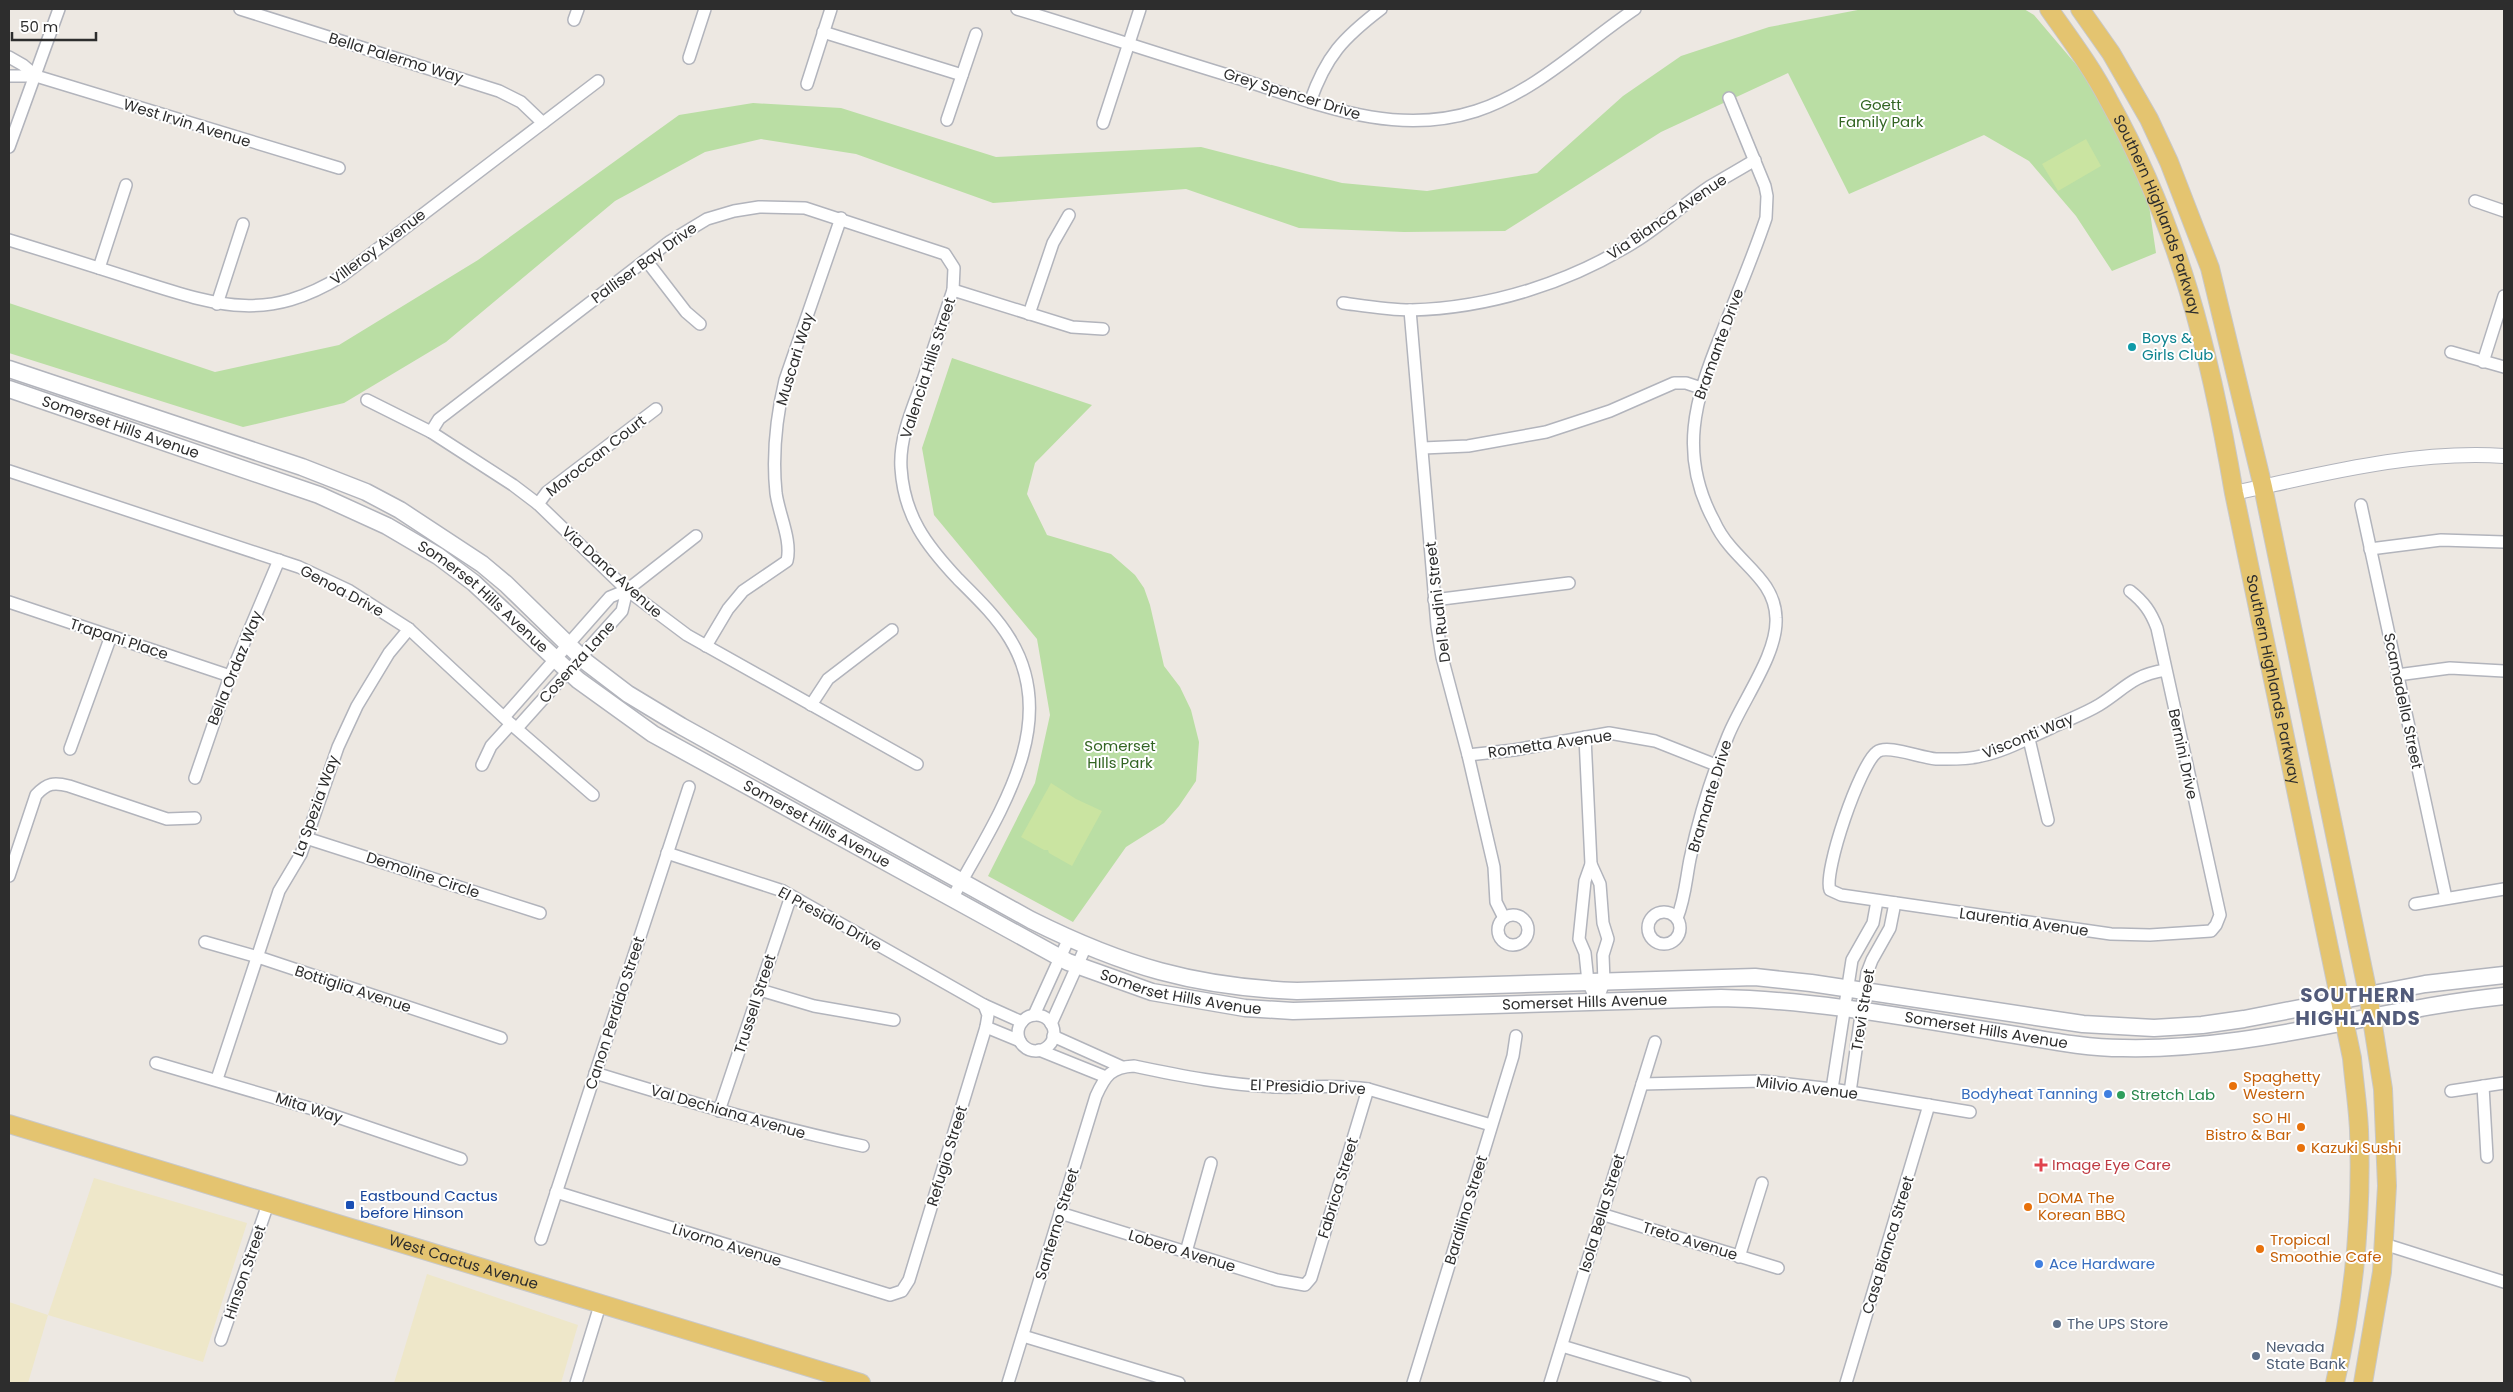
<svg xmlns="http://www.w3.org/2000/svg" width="2513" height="1392" font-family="Poppins,sans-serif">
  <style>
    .green { fill: #badea4 }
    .sand { fill: #eee7c9 }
    .pitch { fill: #cae4a1 }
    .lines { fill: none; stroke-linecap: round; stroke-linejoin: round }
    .minor-casing { stroke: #b2b4bc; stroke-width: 14 }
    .tertiary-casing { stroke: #b2b4bc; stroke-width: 16 }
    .secondary-casing { stroke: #b2b4bc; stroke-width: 19 }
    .primary-casing { stroke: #c8c8c8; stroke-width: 20 }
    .minor { stroke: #fff; stroke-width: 11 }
    .tertiary { stroke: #fff; stroke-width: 14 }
    .secondary { stroke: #fff; stroke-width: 16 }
    .primary { stroke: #e4c470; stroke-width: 18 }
    .culture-dot { fill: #0f9aa8; stroke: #fff; stroke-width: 2 }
    .food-dot { fill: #e8710a; stroke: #fff; stroke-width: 2 }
    .shop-dot { fill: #3f7fe0; stroke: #fff; stroke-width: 2 }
    .leisure-dot { fill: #2e9e5b; stroke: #fff; stroke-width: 2 }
    .health-dot { fill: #e0444e; stroke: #fff; stroke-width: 2 }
    .transit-dot { fill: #1a4fb4; stroke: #fff; stroke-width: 2 }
    .service-dot { fill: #5c6f8a; stroke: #fff; stroke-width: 2 }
    .labels { text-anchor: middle; stroke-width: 4; stroke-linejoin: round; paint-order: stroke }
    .street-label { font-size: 15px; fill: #2d2d2d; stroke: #fff }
    .park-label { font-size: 15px; fill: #336523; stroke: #fff }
    .culture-label { font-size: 15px; fill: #0d838f; stroke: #fff; text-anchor: start }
    .food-label { font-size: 15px; fill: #c56008; stroke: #fff; text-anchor: start }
    .shop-label { font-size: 15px; fill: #366cbe; stroke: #fff; text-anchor: end }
    .leisure-label { font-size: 15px; fill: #27864d; stroke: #fff; text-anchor: start }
    .health-label { font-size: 15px; fill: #be3a42; stroke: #fff; text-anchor: start }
    .transit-label { font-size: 15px; fill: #164399; stroke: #fff; text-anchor: start }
    .service-label { font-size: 15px; fill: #4e5e75; stroke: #fff; text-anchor: start }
    .district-label { font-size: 20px; font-weight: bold; letter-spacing: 1px; fill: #525b7a; stroke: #fff }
  </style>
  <rect width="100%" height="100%" fill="#ede8e2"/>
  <!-- green -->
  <g class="green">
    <path d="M 1863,9 L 2024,9 L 2034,15 L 2107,101 L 2145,178 L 2156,253 L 2112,271 L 2076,216 L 2029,161 L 1984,135 L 1849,194 L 1788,73 L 1661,132 L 1505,231 L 1404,232 L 1299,228 L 1186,189 L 993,203 L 856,154 L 761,139 L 705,152 L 615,201 L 446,342 L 344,403 L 243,427 L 9,353 L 9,303 L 215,372 L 339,345 L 478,260 L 679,115 L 753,103 L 841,108 L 996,157 L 1201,147 L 1342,183 L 1427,191 L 1537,173 L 1623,96 L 1681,56 L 1769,27 Z"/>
    <path d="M 952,358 L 1092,405 L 1035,463 L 1027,494 L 1047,535 L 1111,554 L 1135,575 L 1144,588 L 1150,605 L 1164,666 L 1180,687 L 1191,710 L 1199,742 L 1196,781 L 1179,806 L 1164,823 L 1126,847 L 1073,922 L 988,876 L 1035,783 L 1050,715 L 1037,639 L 934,515 L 922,448 Z"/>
  </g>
  <!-- sand -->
  <g class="sand">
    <path d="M 94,1178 L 247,1223 L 203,1362 L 48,1315 L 28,1383 L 9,1383 L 9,1302 L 48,1315 Z"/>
    <path d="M 427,1274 L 578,1325 L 561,1383 L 394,1383 Z"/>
  </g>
  <!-- pitch -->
  <g class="pitch">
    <path d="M 2086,139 L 2101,166 L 2058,191 L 2042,164 Z"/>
    <path d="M 1051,783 L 1076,799 L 1102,811 L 1072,866 L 1049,853 L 1048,850 L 1044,850 L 1021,837 Z"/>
  </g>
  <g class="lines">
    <defs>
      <g id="minor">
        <path d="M 240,9 L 499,91 L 521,102 L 543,123"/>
        <path d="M 1017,9 C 1090,31 1161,55 1234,77 C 1313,102 1392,138 1476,111 C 1537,91 1583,44 1635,9"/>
        <path d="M 574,20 L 578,9"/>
        <path d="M 823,32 L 962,75"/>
        <path d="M 9,57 L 23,65 L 36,76"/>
        <path d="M 689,58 L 705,9"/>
        <path d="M 9,76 L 36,76 L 339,168"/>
        <path d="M 807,84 L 831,9"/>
        <path d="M 1310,102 C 1326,56 1343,38 1381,9"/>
        <path d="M 947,120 L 976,34"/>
        <path d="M 1103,123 L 1140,9"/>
        <path d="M 9,147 L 59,9"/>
        <path d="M 2475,201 L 2504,211"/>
        <path d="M 9,240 C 51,253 93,266 136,280 C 216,305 264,324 342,276 L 598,81"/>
        <path d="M 646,260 L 686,312 L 700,324"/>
        <path d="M 99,268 L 126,185"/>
        <path d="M 953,290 L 1072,327 L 1103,329"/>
        <path d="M 1343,303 C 1365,306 1388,310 1411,310 C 1491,308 1572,282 1639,239 C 1664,223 1685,203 1709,187 C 1724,178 1740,169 1755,160"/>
        <path d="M 217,304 L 243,224"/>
        <path d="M 1410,310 L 1437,626 L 1442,657 L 1468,755 L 1494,867 L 1496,902 L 1504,918"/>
        <path d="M 1029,314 L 1053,243 L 1069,215"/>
        <path d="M 2451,352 L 2504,367"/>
        <path d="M 2483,362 L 2504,296"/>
        <path d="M 367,400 L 431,432 L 513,485 L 538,504 L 627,590 L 687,635 L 917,764"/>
        <path d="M 431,432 L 439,419 L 669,242 L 707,219 L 734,211 L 759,207 L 805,208 L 945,254 L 954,268 L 953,290 C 943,320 933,350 923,380 C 913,407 899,438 901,468 C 904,516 926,545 958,579 C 977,598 996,616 1010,639 C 1064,727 993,822 952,899"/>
        <path d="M 1423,448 L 1468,446 L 1546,432 L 1610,411 L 1674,383 L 1686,383 L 1701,388"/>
        <path d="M 9,471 L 299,567 L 348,590 L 409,629 L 511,724 L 593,795"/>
        <path d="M 538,504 L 547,492 L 656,409"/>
        <path d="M 2361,505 L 2446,898"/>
        <path d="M 2370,549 L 2441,540 L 2504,542"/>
        <path d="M 2130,591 C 2144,602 2151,612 2157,628 L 2220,915 L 2216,925 L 2211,931 L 2150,935 L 2111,934 L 1841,895 L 1830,890 C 1823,872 1860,764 1877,752 C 1887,744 1921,758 1936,759 C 1950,759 1966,760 1981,756 C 2006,751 2028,738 2051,728 C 2067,720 2084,714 2099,705 C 2126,688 2131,676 2165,670"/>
        <path d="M 1434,600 L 1569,583"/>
        <path d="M 9,602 L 230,676"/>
        <path d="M 706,646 L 728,609 L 743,591 L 787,561 C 792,540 779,515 776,493 C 772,454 776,418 785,380 L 841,218"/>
        <path d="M 2397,675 L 2450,668 L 2504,671"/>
        <path d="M 811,705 L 828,679 L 892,630"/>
        <path d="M 504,717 L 610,597 L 627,590 L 696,536"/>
        <path d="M 517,728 L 622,611 L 627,590"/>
        <path d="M 1585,737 L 1591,864 L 1585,881 L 1579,939 L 1585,953 L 1588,982 L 1597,1002"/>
        <path d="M 2029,739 L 2048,820"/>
        <path d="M 70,749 L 111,636"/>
        <path d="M 1468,755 L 1514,750 L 1609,733 L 1655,741 L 1716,765"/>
        <path d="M 482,765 L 491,746 L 511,724"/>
        <path d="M 195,778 L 230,676 L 279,560"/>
        <path d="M 306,838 L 540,913"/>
        <path d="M 1591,864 L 1600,884 L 1603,923 L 1608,939 L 1603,955 L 1604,982 L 1597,1002"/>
        <path d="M 9,876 L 36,795 C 47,783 54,782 69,786 L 167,819 L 195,818"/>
        <path d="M 2415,904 L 2504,889"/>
        <circle cx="1664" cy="928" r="16"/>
        <circle cx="1513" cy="930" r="15"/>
        <path d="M 1677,918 C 1685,899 1686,879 1690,859 C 1699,817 1712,775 1728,736 C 1742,701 1778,654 1776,618 C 1775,585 1749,569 1730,546 C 1724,539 1718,530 1714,521 C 1678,455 1695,399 1721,335 C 1736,296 1753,257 1766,218 L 1767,196 L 1765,186 L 1729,98"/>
        <path d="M 205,942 L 258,957 L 501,1038"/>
        <path d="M 760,990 L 814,1006 L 894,1020"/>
        <path d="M 984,1005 L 1022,1022"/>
        <path d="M 1034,1015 L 1069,938"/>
        <circle cx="1036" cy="1033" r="18"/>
        <path d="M 1051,1024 L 1086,946"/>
        <path d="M 986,1027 L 1020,1041"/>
        <path d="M 1053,1036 L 1122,1067"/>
        <path d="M 1039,1050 L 1106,1077"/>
        <path d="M 156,1063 L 323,1112 L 461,1159"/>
        <path d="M 595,1073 C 683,1100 772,1127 863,1146"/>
        <path d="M 217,1079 L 279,891 L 301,854 L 338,747 L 357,706 L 389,653 L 409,629"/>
        <path d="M 1642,1084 L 1763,1081 L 1832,1089 L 1970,1112"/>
        <path d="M 2483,1086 L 2487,1157"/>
        <path d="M 1832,1089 L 1852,960 L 1873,923 L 1877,901"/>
        <path d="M 2451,1091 L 2504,1083"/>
        <path d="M 1850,1092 L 1867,973 L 1872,960 L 1890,928 L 1895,903"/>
        <path d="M 719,1111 L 791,896"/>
        <path d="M 556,1192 L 890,1295 L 902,1291 L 909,1280 L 986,1027 L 988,1015 L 984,1005 L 783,891 L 667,853"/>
        <path d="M 1060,1213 L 1277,1280 L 1305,1285 L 1311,1278 L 1368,1089"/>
        <path d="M 1601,1214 L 1778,1268"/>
        <path d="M 541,1239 L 689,787"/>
        <path d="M 2384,1244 L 2504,1282"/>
        <path d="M 1186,1252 L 1211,1163"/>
        <path d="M 1739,1257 L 1762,1183"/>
        <path d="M 1023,1336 L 1179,1383"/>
        <path d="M 221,1340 L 268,1204"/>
        <path d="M 1562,1346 L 1685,1383"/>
        <path d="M 576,1383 L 601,1302"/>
        <path d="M 1008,1383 L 1096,1096 C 1105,1076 1111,1067 1134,1066 C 1181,1076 1228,1085 1276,1087 C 1307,1088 1337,1084 1368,1089 L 1491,1125"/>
        <path d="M 1413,1383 L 1513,1056 L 1516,1036"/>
        <path d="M 1550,1383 L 1655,1042"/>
        <path d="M 1846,1383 L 1929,1105"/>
      </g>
      <path id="tertiary" d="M 2234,493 C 2323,474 2413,450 2504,456"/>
      <g id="secondary">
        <path d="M 9,369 L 302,467 L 366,492 L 400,510 L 482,564 L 506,584 L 586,662 L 628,694 L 681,726 L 1031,920 C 1123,966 1195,987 1297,991 L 1755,977 L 1811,983 L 2083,1024 L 2154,1028 L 2202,1025 L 2244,1019 L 2425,984 L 2504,975"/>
        <path id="s1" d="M 9,389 L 319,495 L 387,526 L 438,556 L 474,583 L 578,680 L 653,734 L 1068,962 L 1152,992 L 1245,1008 L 1293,1011 L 1721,998 C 1814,1000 1905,1017 1997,1032 C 2038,1038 2080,1048 2123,1048 C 2251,1051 2377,1009 2504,996"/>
      </g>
      <g id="primary">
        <path id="s2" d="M 2049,9 C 2070,39 2092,68 2109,101 C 2179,227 2210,352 2234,493 L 2352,1058 C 2354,1082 2358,1106 2359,1130 C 2362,1214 2354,1301 2335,1383"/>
        <path d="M 2080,9 L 2111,53 L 2149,119 L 2169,162 L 2210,268 L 2263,487 L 2368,994 L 2383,1089 L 2387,1186 L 2382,1272 L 2363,1383"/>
        <path id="s3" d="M 9,1124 L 861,1383"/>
      </g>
    </defs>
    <!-- minor casing -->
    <use href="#minor" class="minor-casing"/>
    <!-- tertiary casing -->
    <use href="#tertiary" class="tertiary-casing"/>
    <!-- secondary casing -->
    <use href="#secondary" class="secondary-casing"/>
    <!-- primary casing -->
    <use href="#primary" class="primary-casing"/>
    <!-- minor -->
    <use href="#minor" class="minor"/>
    <!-- tertiary -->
    <use href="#tertiary" class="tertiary"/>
    <!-- secondary -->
    <use href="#secondary" class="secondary"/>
    <!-- primary -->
    <use href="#primary" class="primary"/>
  </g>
  <!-- markers -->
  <circle class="culture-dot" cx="2132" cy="347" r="5"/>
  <g class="food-dot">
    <circle cx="2233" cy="1086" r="5"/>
    <circle cx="2301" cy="1127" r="5"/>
    <circle cx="2301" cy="1148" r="5"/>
    <circle cx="2028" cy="1207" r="5"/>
    <circle cx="2260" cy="1249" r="5"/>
  </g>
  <g class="shop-dot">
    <circle cx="2108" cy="1094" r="5"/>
    <circle cx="2039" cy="1264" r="5"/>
  </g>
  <circle class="leisure-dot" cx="2121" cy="1095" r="5"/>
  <path class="health-dot" d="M2038.5 1157.5h5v5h5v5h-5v5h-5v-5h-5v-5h5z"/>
  <rect class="transit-dot" x="345" y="1200" width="10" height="10" rx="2.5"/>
  <g class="service-dot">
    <circle cx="2057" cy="1324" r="5"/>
    <circle cx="2256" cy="1356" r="5"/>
  </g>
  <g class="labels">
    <!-- street labels -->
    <g class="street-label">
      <text transform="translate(396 58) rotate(17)" y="5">Bella Palermo Way</text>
      <text transform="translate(1292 94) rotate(17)" y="5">Grey Spencer Drive</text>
      <text transform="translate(187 123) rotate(17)" y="5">West Irvin Avenue</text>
      <text dy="5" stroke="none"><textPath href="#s2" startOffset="234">Southern Highlands Parkway</textPath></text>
      <text transform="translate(1667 217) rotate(-34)" y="5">Via Bianca Avenue</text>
      <text transform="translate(378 247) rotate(-37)" y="5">Villeroy Avenue</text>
      <text transform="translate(644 263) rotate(-36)" y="5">Palliser Bay Drive</text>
      <text transform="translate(1719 344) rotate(-70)" y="5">Bramante Drive</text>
      <text transform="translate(795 359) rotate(-73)" y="5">Muscari Way</text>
      <text transform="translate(928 368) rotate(-72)" y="5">Valencia Hills Street</text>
      <text dy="5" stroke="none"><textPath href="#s1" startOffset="118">Somerset Hills Avenue</textPath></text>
      <text transform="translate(596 456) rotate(-38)" y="5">Moroccan Court</text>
      <text transform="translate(612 572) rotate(42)" y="5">Via Dana Avenue</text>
      <text transform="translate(342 591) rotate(28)" y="5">Genoa Drive</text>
      <text dy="5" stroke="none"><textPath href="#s1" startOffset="522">Somerset Hills Avenue</textPath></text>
      <text transform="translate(1438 602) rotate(-97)" y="5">Del Rudini Street</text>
      <text transform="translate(119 639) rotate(18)" y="5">Trapani Place</text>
      <text transform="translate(577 662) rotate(-48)" y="5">Cosenza Lane</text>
      <text transform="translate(235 668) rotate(-68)" y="5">Bella Ordaz Way</text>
      <text dy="5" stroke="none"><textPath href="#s2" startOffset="714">Southern Highlands Parkway</textPath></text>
      <text transform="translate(2403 701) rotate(78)" y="5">Scamadella Street</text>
      <text transform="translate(2028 736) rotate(-22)" y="5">Visconti Way</text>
      <text transform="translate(1550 744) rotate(-8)" y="5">Rometta Avenue</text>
      <text transform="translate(2183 754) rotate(78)" y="5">Bernini Drive</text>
      <text transform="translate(1710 796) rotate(-73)" y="5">Bramante Drive</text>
      <text transform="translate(316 806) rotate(-70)" y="5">La Spezia Way</text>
      <text dy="5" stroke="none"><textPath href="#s1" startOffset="928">Somerset Hills Avenue</textPath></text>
      <text transform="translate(423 875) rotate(18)" y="5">Demoline Circle</text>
      <text transform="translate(830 919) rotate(29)" y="5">El Presidio Drive</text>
      <text transform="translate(2024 922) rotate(8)" y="5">Laurentia Avenue</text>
      <text transform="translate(353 989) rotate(18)" y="5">Bottiglia Avenue</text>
      <text dy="5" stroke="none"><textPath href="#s1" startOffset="1332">Somerset Hills Avenue</textPath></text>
      <text dy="5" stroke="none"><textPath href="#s1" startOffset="1738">Somerset Hills Avenue</textPath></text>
      <text transform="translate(755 1004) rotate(-72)" y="5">Trussell Street</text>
      <text transform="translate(1863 1010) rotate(-81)" y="5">Trevi Street</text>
      <text transform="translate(615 1013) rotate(-72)" y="5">Canon Perdido Street</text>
      <text dy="5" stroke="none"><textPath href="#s1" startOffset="2142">Somerset Hills Avenue</textPath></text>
      <text transform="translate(1308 1087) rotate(2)" y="5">El Presidio Drive</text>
      <text transform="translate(1807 1088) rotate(7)" y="5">Milvio Avenue</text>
      <text transform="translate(309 1108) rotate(18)" y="5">Mita Way</text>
      <text transform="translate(728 1112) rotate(16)" y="5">Val Dechiana Avenue</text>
      <text transform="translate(947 1156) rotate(-73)" y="5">Refugio Street</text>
      <text transform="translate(1338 1188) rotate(-73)" y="5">Fabrica Street</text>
      <text transform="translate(1466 1210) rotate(-73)" y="5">Bardilino Street</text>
      <text transform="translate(1602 1213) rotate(-73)" y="5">Isola Bella Street</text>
      <text transform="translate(1057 1224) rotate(-73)" y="5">Santerno Street</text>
      <text transform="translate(1690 1241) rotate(17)" y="5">Treto Avenue</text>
      <text transform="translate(727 1245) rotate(17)" y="5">Livorno Avenue</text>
      <text transform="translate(1888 1245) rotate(-73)" y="5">Casa Bianca Street</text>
      <text transform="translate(1182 1251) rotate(17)" y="5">Lobero Avenue</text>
      <text dy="5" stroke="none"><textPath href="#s3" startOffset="475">West Cactus Avenue</textPath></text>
      <text transform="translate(245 1272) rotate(-71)" y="5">Hinson Street</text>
    </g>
    <!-- park labels -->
    <g class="park-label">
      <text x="1881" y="110">Goett<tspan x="1881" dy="17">Family Park</tspan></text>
      <text x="1120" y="751">Somerset<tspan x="1120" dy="17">HIlls Park</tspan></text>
    </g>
    <!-- culture labels -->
    <g class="culture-label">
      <text x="2142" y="343">Boys &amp;<tspan x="2142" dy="17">Girls Club</tspan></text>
    </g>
    <!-- food labels -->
    <g class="food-label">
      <text x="2243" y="1082">Spaghetty<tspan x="2243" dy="17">Western</tspan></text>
      <text x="2291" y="1123" text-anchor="end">SO HI<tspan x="2291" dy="17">Bistro &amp; Bar</tspan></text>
      <text x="2311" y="1153">Kazuki Sushi</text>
      <text x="2038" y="1203">DOMA The<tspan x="2038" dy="17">Korean BBQ</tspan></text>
      <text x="2270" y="1245">Tropical<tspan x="2270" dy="17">Smoothie Cafe</tspan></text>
    </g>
    <!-- shop labels -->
    <g class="shop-label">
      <text x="2098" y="1099">Bodyheat Tanning</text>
      <text x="2049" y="1269" text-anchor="start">Ace Hardware</text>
    </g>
    <!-- leisure labels -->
    <g class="leisure-label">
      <text x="2131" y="1100">Stretch Lab</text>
    </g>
    <!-- health labels -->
    <g class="health-label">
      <text x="2052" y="1170">Image Eye Care</text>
    </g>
    <!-- transit labels -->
    <g class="transit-label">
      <text x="360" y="1201">Eastbound Cactus<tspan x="360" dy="17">before Hinson</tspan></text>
    </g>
    <!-- service labels -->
    <g class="service-label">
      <text x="2067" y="1329">The UPS Store</text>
      <text x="2266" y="1352">Nevada<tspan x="2266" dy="17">State Bank</tspan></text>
    </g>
    <!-- district labels -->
    <g class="district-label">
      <text x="2358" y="1002">SOUTHERN<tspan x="2358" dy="23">HIGHLANDS</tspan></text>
    </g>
  </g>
  <!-- border -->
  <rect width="2513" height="1392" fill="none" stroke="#2d2d2d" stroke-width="20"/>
  <!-- scale -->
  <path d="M12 32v8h84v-8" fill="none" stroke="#2d2d2d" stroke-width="2.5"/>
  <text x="20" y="32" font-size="15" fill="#2d2d2d" stroke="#ffffff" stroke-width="4" paint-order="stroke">50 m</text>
</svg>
